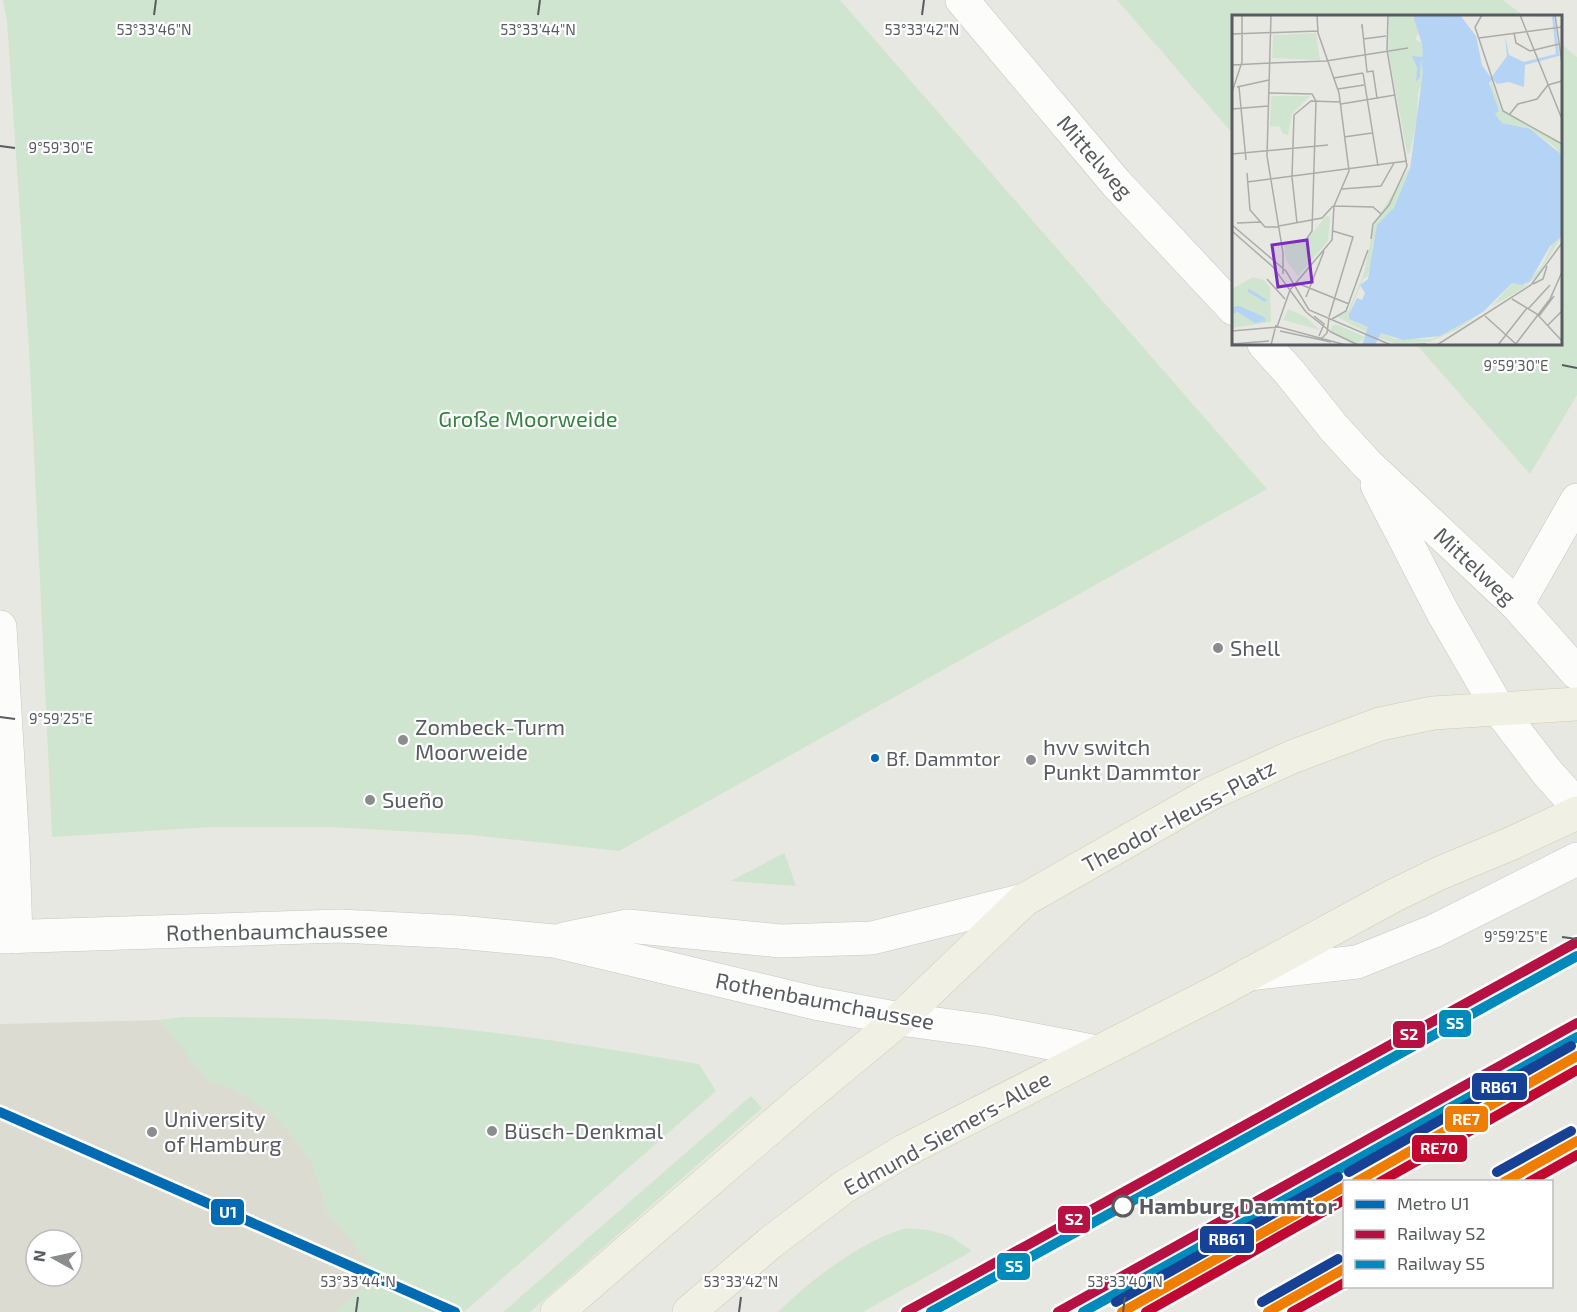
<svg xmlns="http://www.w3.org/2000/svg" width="1577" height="1312" font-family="'Exo 2',sans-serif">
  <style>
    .education { fill: #dcdbd1; fill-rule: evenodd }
    .green { fill: #d0e5cf }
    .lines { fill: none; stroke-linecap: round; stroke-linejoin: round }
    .street-casing { stroke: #c5c6c4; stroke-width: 34 }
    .secondary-casing { stroke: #c5c5c4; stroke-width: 34 }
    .primary-casing { stroke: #d0cab0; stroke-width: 34 }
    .street { stroke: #fcfcfb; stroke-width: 33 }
    .secondary { stroke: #fcfcfb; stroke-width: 33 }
    .primary { stroke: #f0f0e5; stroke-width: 33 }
    .rail-1-casing { stroke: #fff; stroke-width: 15 }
    .rail-2-casing { stroke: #fff; stroke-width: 15 }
    .rail-3-casing { stroke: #fff; stroke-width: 15 }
    .rail-4-casing { stroke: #fff; stroke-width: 15 }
    .rail-5-casing { stroke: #fff; stroke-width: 15 }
    .rail-1 { stroke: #b51143; stroke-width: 10 }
    .rail-2 { stroke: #0089bb; stroke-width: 10 }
    .rail-3 { stroke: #ef7d00; stroke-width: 10 }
    .rail-4 { stroke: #c10831; stroke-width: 10 }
    .rail-5 { stroke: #164194; stroke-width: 10 }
    .metro-1-casing { stroke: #fff; stroke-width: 15 }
    .metro-1 { stroke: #006ab3; stroke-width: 10 }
    .ticks { fill: none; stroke: #585b60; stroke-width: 2 }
    .poi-dot { fill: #8a8c8e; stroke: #fff; stroke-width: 2 }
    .bus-dot { fill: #0065bd; stroke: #fff; stroke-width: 2 }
    .stop-dot { fill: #fff; stroke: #585b60; stroke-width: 3 }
    .labels { text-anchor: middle; stroke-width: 4.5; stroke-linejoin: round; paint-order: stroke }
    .bus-label { font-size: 20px; fill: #585b60; stroke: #fff; text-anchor: start }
    .street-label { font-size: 22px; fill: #585b60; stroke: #fff }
    .park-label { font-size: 22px; fill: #368241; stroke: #fff }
    .poi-label { font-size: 22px; fill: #585b60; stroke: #fff; text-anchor: start }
    .stop-label { font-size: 22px; font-weight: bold; fill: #585b60; stroke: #fff; text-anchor: start }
    .inset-river { fill: none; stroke: #b4d3f5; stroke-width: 3 }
    .inset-road { fill: none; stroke: #aaacaa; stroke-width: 1.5 }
    .view { fill: #7b2cbf; fill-opacity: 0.15; stroke: #7b2cbf; stroke-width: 3 }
    .inset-edge { fill: none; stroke: #585b60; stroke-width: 3 }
    .ticks-label { font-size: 15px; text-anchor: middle; fill: #585b60; stroke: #fff; stroke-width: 4.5; stroke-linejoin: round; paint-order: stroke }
    .line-badge { stroke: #fff; stroke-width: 2 }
    .badge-label { font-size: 16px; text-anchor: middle; font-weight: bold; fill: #fff }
  </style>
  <rect width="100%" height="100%" fill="#e8e8e2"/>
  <!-- education -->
  <path class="education" d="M 202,1019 L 440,1312 L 0,1312 L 0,1024 ZM 36,1240 L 72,1240 L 72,1276 L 36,1276 Z"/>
  <!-- green -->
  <g class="green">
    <path d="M 3,0 L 840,0 L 1267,489 L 619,851 L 471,835 L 328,827 L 213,827 L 52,837 L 29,348 L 7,21 Z"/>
    <path d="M 1117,0 L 1503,0 L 1524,16 L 1234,16 L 1233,134 Z"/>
    <path d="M 1561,44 L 1577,57 L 1577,395 L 1530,474 L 1416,344 L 1560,344 Z"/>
    <path d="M 784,852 L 796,886 L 731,881 L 784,853 Z"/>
    <path d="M 182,1017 C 261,1017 341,1018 419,1025 C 513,1033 606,1048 699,1064 L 716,1091 L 464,1312 L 335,1312 L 378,1274 L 327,1213 L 320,1186 L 311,1163 L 294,1138 L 276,1119 L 255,1103 L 233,1089 L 208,1081 L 159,1020 Z"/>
    <path d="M 751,1096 L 762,1108 L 530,1312 L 503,1312 Z"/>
    <path d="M 908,1228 L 928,1230 L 950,1236 L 972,1251 L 863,1312 L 778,1312 C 809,1281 865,1238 908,1228 Z"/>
  </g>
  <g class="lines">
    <defs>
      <g id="street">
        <path d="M 1517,605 L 1577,500"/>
        <path d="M 0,627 L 13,848 L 16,937"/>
      </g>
      <g id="secondary">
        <path d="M 962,0 L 1116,183 L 1234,309"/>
        <path d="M 1264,344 L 1291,374 L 1334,428 L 1367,464 L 1517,605 L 1577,673"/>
        <path d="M 1377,485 L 1443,613 L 1498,708 L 1546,771 L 1577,806"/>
        <path d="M 0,937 L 340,926 L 459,932 L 554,941 L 815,1003 L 900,1019 L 988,1031 L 1097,1052"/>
        <path d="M 564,939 L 628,926 L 781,941 L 872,938 L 1024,900"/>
        <path d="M 1249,974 L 1357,962 L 1434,931 L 1577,859"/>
      </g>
      <g id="primary">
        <path d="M 557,1312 L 800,1102 L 900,1019 L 1024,900 L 1210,794 L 1292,757 L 1380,724 L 1433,713 L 1577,704"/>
        <path d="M 689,1312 L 770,1243 L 844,1187 L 904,1151 L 1222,989 L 1391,897 L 1440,873 L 1510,844 L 1577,813"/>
      </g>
    </defs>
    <!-- street casing -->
    <use href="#street" class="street-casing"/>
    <!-- secondary casing -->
    <use href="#secondary" class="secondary-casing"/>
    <!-- primary casing -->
    <use href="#primary" class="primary-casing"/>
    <!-- street -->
    <use href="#street" class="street"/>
    <!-- secondary -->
    <use href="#secondary" class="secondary"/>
    <!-- primary -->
    <use href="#primary" class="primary"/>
    <defs>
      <g id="rail-1">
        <path d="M 906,1312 L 1577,942"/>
        <path d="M 1058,1312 L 1577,1023"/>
      </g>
      <g id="rail-2">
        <path d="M 931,1312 L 1577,956"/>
        <path d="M 1083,1312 L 1577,1037"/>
      </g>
      <g id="rail-3">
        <path d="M 1356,1182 L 1577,1056"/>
        <path d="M 1504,1182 L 1577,1141"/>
        <path d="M 1122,1312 L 1344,1187"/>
        <path d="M 1268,1312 L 1344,1269"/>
      </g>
      <g id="rail-4">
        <path d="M 1380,1182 L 1577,1070"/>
        <path d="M 1529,1182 L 1577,1155"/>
        <path d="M 1146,1312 L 1344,1200"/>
        <path d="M 1292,1312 L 1344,1283"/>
      </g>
      <g id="rail-5">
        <path d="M 1349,1172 L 1571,1046"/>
        <path d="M 1497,1172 L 1571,1131"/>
        <path d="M 1116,1302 L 1338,1177"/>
        <path d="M 1262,1302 L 1338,1259"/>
      </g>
    </defs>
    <!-- rail-1 casing -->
    <use href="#rail-1" class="rail-1-casing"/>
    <!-- rail-2 casing -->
    <use href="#rail-2" class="rail-2-casing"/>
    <!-- rail-3 casing -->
    <use href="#rail-3" class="rail-3-casing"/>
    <!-- rail-4 casing -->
    <use href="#rail-4" class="rail-4-casing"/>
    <!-- rail-5 casing -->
    <use href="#rail-5" class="rail-5-casing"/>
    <!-- rail-1 -->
    <use href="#rail-1" class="rail-1"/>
    <!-- rail-2 -->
    <use href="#rail-2" class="rail-2"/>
    <!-- rail-3 -->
    <use href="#rail-3" class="rail-3"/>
    <!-- rail-4 -->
    <use href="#rail-4" class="rail-4"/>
    <!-- rail-5 -->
    <use href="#rail-5" class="rail-5"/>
    <defs>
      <path id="metro-1" d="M 0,1112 L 455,1312"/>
    </defs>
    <!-- metro-1 casing -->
    <use href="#metro-1" class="metro-1-casing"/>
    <!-- metro-1 -->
    <use href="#metro-1" class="metro-1"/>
  </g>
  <!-- ticks -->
  <path class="ticks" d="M 154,15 L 156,0M 538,15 L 540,0M 922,15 L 924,0M 0,146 L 15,148M 1562,365 L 1577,368M 0,717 L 15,719M 1562,937 L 1577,939M 356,1312 L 358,1297M 739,1312 L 741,1297M 1123,1312 L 1125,1297"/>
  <!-- markers -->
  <g class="poi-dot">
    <circle cx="1218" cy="648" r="6"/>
    <circle cx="403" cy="740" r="6"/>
    <circle cx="1031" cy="760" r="6"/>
    <circle cx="370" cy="800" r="6"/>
    <circle cx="492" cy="1131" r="6"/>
    <circle cx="152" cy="1132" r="6"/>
  </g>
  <circle class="bus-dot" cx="875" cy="758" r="5"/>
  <circle class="stop-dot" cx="1123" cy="1206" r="10"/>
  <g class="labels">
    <!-- bus labels -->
    <g class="bus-label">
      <text x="886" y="766">Bf. Dammtor</text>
    </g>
    <!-- street labels -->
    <g class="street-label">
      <text transform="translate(1095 157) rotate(49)" y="8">Mittelweg</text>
      <text transform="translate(1475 566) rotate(43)" y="8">Mittelweg</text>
      <text transform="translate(1179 816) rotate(-28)" y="8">Theodor-Heuss-Platz</text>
      <text transform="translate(277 931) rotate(-1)" y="8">Rothenbaumchaussee</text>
      <text transform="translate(825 1001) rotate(11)" y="8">Rothenbaumchaussee</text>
      <text transform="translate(947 1133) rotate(-29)" y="8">Edmund-Siemers-Allee</text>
    </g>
    <!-- park labels -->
    <g class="park-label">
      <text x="528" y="427">Große Moorweide</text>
    </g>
    <!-- poi labels -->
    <g class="poi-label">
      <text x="1230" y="656">Shell</text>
      <text x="415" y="735">Zombeck-Turm<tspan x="415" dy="25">Moorweide</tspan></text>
      <text x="1043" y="755">hvv switch<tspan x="1043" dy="25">Punkt Dammtor</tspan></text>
      <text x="382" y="808">Sueño</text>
      <text x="164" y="1127">University<tspan x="164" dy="25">of Hamburg</tspan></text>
      <text x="504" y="1139">Büsch-Denkmal</text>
    </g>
    <!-- stop labels -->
    <g class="stop-label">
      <text x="1139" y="1214">Hamburg Dammtor</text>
    </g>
  </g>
  <!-- overview -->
  <g transform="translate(1232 15)">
    <rect width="330" height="330" fill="#e8e8e2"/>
    <path d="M 157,0 L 183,0 L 187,18 L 183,24 L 190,28 L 193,64 L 186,77 L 185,105 L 178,138 L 175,138 L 156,35 ZM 84,18 L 88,45 L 40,43 L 41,20 ZM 259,65 L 269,94 L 330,130 L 330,142 L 323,132 L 299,115 L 270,108 L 263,99 L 267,96 L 258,73 ZM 39,81 L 78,81 L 60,99 L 56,120 L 51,119 L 47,111 L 38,112 ZM 176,154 L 178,154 L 162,194 L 140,233 L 143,237 L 135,262 L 131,264 L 117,299 L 121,306 L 136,312 L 136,318 L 105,302 L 116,296 L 132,258 L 142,209 ZM 94,201 L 98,202 L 96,226 L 66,261 L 54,245 L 52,230 L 75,225 ZM 330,221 L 305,261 L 290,274 L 260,291 L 280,268 L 293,270 L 310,251 L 320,229 ZM 21,262 L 32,265 L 38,273 L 39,307 L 0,313 L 0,274 ZM 56,294 L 74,302 L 88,315 L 51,305 ZM 249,298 L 226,314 L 197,327 L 162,328 L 145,322 L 149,318 L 164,324 L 200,324 ZM 101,310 L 106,310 L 133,322 L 125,329 L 98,316 Z" fill="#d0e5cf"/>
    <path d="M 181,0 L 228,0 L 244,21 L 250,50 L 259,63 L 275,41 L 273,21 L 277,40 L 292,47 L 324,39 L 320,1 L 302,2 L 322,0 L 327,39 L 330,40 L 293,50 L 292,72 L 277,67 L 265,69 L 261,64 L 257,68 L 267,96 L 263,99 L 270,108 L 298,114 L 330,140 L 330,221 L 318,231 L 298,266 L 290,270 L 280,268 L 251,297 L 208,321 L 171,325 L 149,318 L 143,330 L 130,330 L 136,312 L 117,304 L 117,299 L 125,283 L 130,285 L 133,278 L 128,270 L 136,264 L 145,210 L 162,193 L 178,154 L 191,57 L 189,43 L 188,62 L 184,67 L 185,52 L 180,41 L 191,42 L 190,29 ZM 7,291 L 32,302 L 34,306 L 23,308 L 6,297 L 0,299 L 0,292 Z" fill="#b4d3f5"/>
    <path class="inset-river" d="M 194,32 L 238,31M 192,144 L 242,54 L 244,43M 190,188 L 194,236 L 209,290 L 207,304M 16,275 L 34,286M 159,315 L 193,317M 141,320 L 152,314 L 203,315 L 206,310 L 211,291 L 196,236 L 187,147 L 240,53 L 244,38 L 230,30 L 194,34 L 194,27 L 215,0"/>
    <path class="inset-road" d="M 39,0 L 35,141 L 51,238 L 51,259M 250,0 L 243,12 L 271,96 L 330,129M 288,0 L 330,104M 323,0 L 330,48M 130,13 L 130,9 L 135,57 L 141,56 L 145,83M 282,18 L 284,28 L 298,36 L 327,29M 0,19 L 86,16M 247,23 L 330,12M 131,24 L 154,21M 38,48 L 94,46 L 176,33M 0,50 L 38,48M 131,58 L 146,151M 102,63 L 131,58M 5,72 L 37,65M 7,72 L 14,145M 106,74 L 132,70M 0,77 L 10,47 L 10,0M 37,78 L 80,79 L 84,86M 109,89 L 163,80M 0,94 L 36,91M 277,100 L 286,89 L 305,84 L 316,70 L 330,66M 112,122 L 140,118M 0,139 L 96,130M 15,158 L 18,195 L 33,212 L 46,212M 15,167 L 175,146M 110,174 L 149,171 L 162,148M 102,191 L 141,192 L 149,199M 5,208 L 29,207M 65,208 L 60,162 L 62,100 L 79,86 L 108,87M 0,210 L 54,256 L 77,295 L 159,330M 47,211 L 90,203 L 101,191M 0,216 L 41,252 L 74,297 L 99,317 L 126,330M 139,224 L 141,209 L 157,190 L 175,151 L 155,35 L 156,0M 50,229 L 74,225 L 80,216 L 84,86M 35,264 L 53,284M 65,268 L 117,289M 301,269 L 311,264 L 315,251M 74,282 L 92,236M 280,284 L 305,299 L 330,326M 296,294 L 318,270M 82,301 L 92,309 L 87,321M 253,301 L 284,329M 307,301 L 322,281M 97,302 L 121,222 L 101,216M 100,304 L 114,296 L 136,235M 316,310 L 330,296M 45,312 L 58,275 L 100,225 L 102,191 L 117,156 L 107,78 L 86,18 L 85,0M 0,316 L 47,312 L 114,330M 48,316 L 99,327M 89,324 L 95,318 L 97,303M 0,329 L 37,326M 39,330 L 44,310M 176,330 L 194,329M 205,330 L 299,270 L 330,228M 266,330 L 295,293M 283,330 L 318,284 L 330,257"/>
    <path class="view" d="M 75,225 L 80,267 L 46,272 L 40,230 Z"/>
    <rect width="330" height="330" class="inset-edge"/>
  </g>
  <g class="ticks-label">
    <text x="154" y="35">53°33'46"N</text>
    <text x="538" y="35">53°33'44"N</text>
    <text x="922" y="35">53°33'42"N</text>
    <text x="61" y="153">9°59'30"E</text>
    <text x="1516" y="371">9°59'30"E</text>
    <text x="61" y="724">9°59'25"E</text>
    <text x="1516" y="942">9°59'25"E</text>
    <text x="358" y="1287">53°33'44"N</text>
    <text x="741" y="1287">53°33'42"N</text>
    <text x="1125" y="1287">53°33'40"N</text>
  </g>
  <g class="line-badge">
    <rect x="1438" y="1009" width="34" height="29" rx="6" fill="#0089bb"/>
    <rect x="1392" y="1020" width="34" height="29" rx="6" fill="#b51143"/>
    <rect x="1471" y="1072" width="57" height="29" rx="6" fill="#164194"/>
    <rect x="1444" y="1105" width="45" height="28" rx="6" fill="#ef7d00"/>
    <rect x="1411" y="1134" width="57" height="29" rx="6" fill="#c10831"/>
    <rect x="210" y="1198" width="35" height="28" rx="6" fill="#006ab3"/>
    <rect x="1057" y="1205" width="34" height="29" rx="6" fill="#b51143"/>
    <rect x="1199" y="1225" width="56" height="29" rx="6" fill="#164194"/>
    <rect x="996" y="1252" width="35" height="29" rx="6" fill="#0089bb"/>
  </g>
  <g class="badge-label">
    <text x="1455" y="1029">S5</text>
    <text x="1409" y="1040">S2</text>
    <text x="1499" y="1093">RB61</text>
    <text x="1466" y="1125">RE7</text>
    <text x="1439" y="1154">RE70</text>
    <text x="228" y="1218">U1</text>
    <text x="1074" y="1225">S2</text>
    <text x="1227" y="1245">RB61</text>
    <text x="1014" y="1272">S5</text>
  </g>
  <!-- legend -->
  <rect x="1343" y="1180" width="210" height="108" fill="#ffffff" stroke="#bcbdbf" stroke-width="1.5"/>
  <rect x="1355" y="1200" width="30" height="9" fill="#006ab3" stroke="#bcbdbf" stroke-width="1.5"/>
  <text x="1397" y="1210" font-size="18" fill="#585b60">Metro U1</text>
  <rect x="1355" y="1230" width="30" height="9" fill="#b51143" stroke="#bcbdbf" stroke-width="1.5"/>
  <text x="1397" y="1240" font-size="18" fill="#585b60">Railway S2</text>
  <rect x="1355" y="1260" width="30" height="9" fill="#0089bb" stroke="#bcbdbf" stroke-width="1.5"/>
  <text x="1397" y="1270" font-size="18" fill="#585b60">Railway S5</text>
  <!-- north arrow -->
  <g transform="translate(54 1258) rotate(278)"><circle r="28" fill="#ffffff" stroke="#bcbdbf" stroke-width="1.5"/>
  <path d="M0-4.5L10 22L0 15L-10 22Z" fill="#8a8c8e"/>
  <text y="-9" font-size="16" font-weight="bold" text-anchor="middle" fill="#585b60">N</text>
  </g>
</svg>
